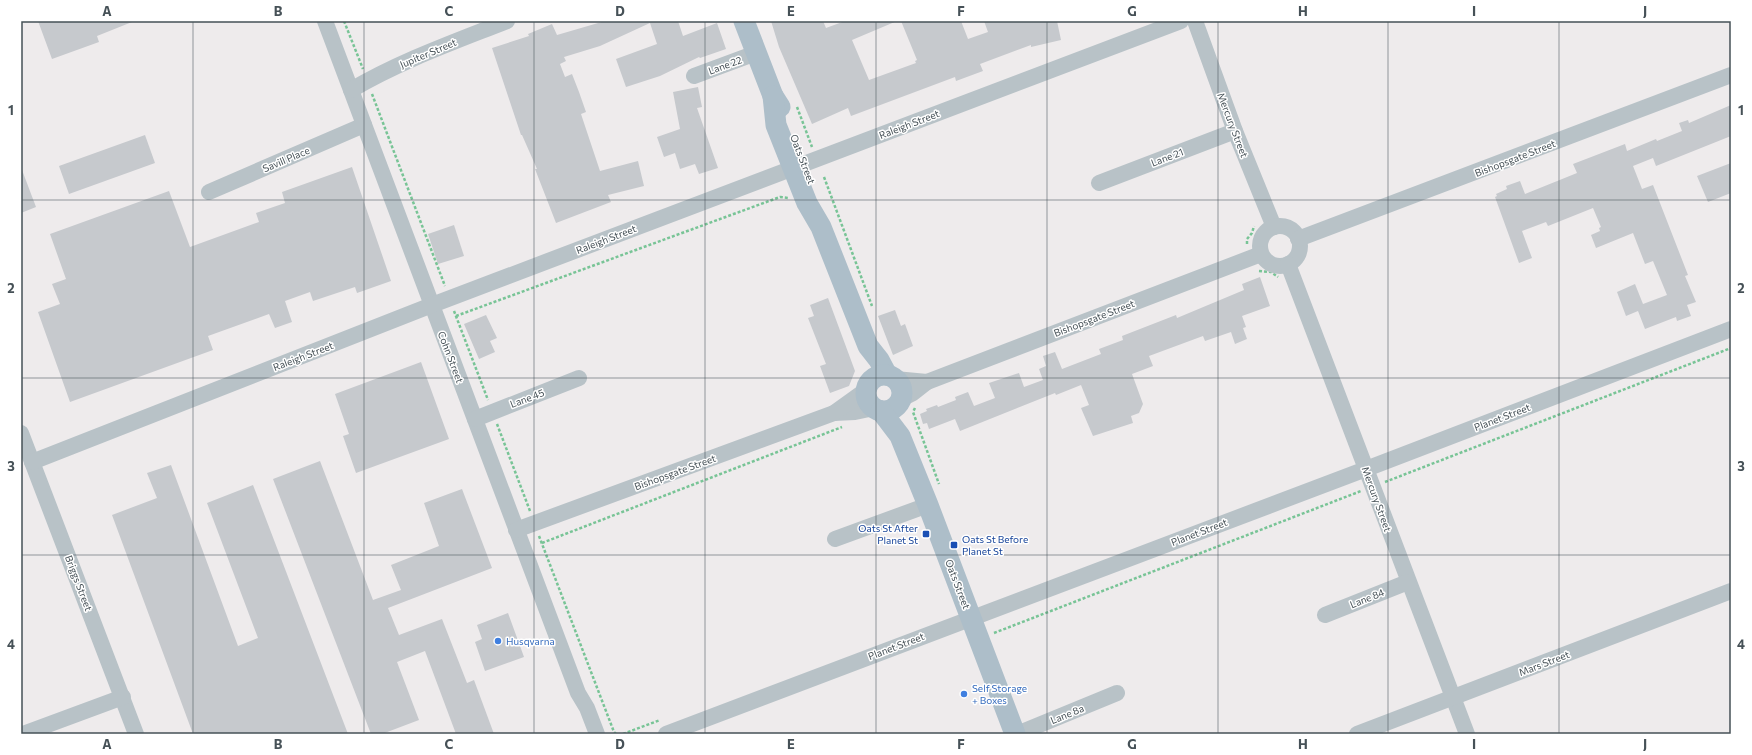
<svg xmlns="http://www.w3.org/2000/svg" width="1752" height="755" font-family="Commissioner,sans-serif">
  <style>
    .building { fill: #c6c9cd }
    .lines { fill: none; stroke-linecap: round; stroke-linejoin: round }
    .path { stroke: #78c496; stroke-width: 2.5; stroke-dasharray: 3 2; stroke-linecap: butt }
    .minor { stroke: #b8c2c7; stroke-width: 16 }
    .major { stroke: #adbec9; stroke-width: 21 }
    .grid { fill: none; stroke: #465157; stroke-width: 1; stroke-opacity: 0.55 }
    .transit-dot { fill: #1a4fb4; stroke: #fff; stroke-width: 1.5 }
    .shop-dot { fill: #3f7fe0; stroke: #fff; stroke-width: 1.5 }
    .labels { text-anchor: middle; stroke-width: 3; stroke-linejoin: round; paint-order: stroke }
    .street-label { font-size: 10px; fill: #465157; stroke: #fff }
    .transit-label { font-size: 10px; fill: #164399; stroke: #fff; text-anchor: end }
    .shop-label { font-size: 10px; fill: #366cbe; stroke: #fff; text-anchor: start }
    .neatline { fill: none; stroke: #465157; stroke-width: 1.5 }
    .grid-label { font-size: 13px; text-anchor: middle; font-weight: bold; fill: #465157 }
  </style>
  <rect width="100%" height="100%" fill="#eeebec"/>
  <!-- building -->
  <g class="building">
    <path d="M 38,21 L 132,21 L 132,22 L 97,36 L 99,42 L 52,59 Z"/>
    <path d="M 605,21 L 678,21 L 683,36 L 717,23 L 726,49 L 700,58 L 699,57 L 660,76 L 626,87 L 616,59 L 657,44 L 650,23 L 600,46 L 564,57 L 566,61 L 560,64 L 565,77 L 572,74 L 579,92 L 586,112 L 581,114 L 600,171 L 638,161 L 644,186 L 608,195 L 611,202 L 556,223 L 535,169 L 537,169 L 522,135 L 521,135 L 492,48 L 529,36 L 528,34 L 552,24 L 557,35 Z"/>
    <path d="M 771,21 L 823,21 L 826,28 L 845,21 L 897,21 L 852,40 L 869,80 L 916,63 L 915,61 L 917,60 L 901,21 L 961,21 L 968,39 L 988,32 L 984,21 L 1057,21 L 1061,40 L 1031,47 L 1031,45 L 980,64 L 983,71 L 956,81 L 955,77 L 851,116 L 848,108 L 812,124 L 779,47 Z"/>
    <path d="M 698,87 L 702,107 L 697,108 L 718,168 L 699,174 L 695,164 L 680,169 L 675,153 L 664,157 L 657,137 L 680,129 L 673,92 Z"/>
    <path d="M 1731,105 L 1731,136 L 1656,166 L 1653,158 L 1633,166 L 1642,189 L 1653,185 L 1688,275 L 1685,276 L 1696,302 L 1687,305 L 1691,316 L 1677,321 L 1676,317 L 1645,329 L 1638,311 L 1626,316 L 1617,292 L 1635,284 L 1643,304 L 1667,295 L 1653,261 L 1645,264 L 1633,233 L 1596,248 L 1591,235 L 1600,231 L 1599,228 L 1601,227 L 1593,208 L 1548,226 L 1546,222 L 1522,231 L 1532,258 L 1519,263 L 1495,197 L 1497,196 L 1496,194 L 1507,189 L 1506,186 L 1520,181 L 1525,194 L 1577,173 L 1573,164 L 1625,144 L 1627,151 L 1656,139 L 1657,141 L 1682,131 L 1679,123 L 1688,120 L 1689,123 Z"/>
    <path d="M 145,135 L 155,163 L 69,194 L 59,166 Z"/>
    <path d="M 1731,163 L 1731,193 L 1708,202 L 1697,176 Z"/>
    <path d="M 352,167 L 391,281 L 357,293 L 355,287 L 313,301 L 310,292 L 285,301 L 292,322 L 275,328 L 269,314 L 208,336 L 213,350 L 70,402 L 38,312 L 60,304 L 52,284 L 66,279 L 50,234 L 169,191 L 190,247 L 259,222 L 256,213 L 285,203 L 282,192 Z"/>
    <path d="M 22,170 L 36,207 L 21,213 L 21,171 Z"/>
    <path d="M 454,225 L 464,256 L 438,264 L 428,234 Z"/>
    <path d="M 1260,277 L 1270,306 L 1242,316 L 1246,327 L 1243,328 L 1247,339 L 1235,344 L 1231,332 L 1205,341 L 1203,336 L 1149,356 L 1153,366 L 1132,374 L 1143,404 L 1139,413 L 1131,416 L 1133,423 L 1093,436 L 1081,408 L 1089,405 L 1081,385 L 1056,395 L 1055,393 L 960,431 L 955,419 L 929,429 L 927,423 L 923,424 L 920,414 L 927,411 L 926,409 L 937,405 L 938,407 L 956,400 L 955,397 L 968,392 L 974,406 L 995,398 L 989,383 L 1019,373 L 1024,387 L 1043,380 L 1039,369 L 1046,366 L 1043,356 L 1055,352 L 1062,369 L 1101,354 L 1099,349 L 1123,340 L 1122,336 L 1176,315 L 1177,318 L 1244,290 L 1242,284 Z"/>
    <path d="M 828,298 L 855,371 L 849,386 L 830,393 L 820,366 L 826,364 L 808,318 L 814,316 L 810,305 Z"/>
    <path d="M 895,310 L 901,326 L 905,324 L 913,346 L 893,355 L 878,316 Z"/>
    <path d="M 486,315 L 497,338 L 490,341 L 495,352 L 479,359 L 464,324 Z"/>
    <path d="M 421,362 L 449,439 L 356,473 L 343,436 L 349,434 L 335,394 Z"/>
    <path d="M 320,461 L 373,600 L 401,590 L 391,565 L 439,546 L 424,503 L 462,489 L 492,568 L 388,608 L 399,635 L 442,619 L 467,683 L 474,680 L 494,734 L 456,734 L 425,651 L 397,662 L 419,720 L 382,734 L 371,734 L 273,479 Z"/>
    <path d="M 171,465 L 238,646 L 258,638 L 207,503 L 253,485 L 348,734 L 193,734 L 112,515 L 157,498 L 147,473 Z"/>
    <path d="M 508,613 L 524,657 L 485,671 L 475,642 L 482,639 L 477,625 Z"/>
  </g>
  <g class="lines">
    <!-- path -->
    <g class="path">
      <path d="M 344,21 L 363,69"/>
      <path d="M 372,94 L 445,286"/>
      <path d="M 797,107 L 812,147"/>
      <path d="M 824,177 L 872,306"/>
      <path d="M 1247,244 L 1247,239 L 1252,233 L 1254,226"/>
      <path d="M 1259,271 L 1271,272 L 1278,277"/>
      <path d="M 454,311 L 488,400"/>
      <path d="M 456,316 L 780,197 L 788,198"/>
      <path d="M 915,408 L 913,412 L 939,484"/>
      <path d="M 497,424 L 530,511"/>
      <path d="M 1385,482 L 1731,348"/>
      <path d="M 539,536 L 614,732 L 616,734"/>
      <path d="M 542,543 L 842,427"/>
      <path d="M 994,633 L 1361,491"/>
      <path d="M 623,734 L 660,720"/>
    </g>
    <!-- minor -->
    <g class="minor">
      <path d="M 325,21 L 578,693 L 587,708 L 597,734"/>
      <path d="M 1195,21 L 1235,131 L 1274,227"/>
      <path d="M 694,76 L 756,53"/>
      <path d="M 351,90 C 400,61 454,42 507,21"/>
      <path d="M 1099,183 L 1235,131"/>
      <path d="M 209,192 L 364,125"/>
      <circle cx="1280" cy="246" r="20"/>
      <path d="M 1298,239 L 1731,75"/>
      <path d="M 1288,264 L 1467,734"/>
      <path d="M 895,379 L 927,382"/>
      <path d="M 901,399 L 913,393 L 927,382 L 1261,254"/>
      <path d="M 834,413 L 855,412 L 874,408"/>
      <path d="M 475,419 L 579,378"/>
      <path d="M 21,433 L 136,734"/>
      <path d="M 32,462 L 432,305 L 1181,21"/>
      <path d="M 516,530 L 834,413 L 866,390"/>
      <path d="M 835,539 L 928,505"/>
      <path d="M 1325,615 L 1408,582"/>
      <path d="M 23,734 L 123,697"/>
      <path d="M 666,734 L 1366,469 L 1731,329"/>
      <path d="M 1017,734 L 1117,693"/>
      <path d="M 1357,734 L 1731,591"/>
    </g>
    <!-- major -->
    <g class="major">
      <path d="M 744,21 L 773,96 L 780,107"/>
      <path d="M 773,96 L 776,125 L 807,203 L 821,227 L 868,346 L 879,360 L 887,375"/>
      <circle cx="884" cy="393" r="18"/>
      <path d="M 881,411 L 900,436 L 928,505 L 1015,734"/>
    </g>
  </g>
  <!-- grid -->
  <path class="grid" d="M 193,21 L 193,734M 364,21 L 364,734M 534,21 L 534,734M 705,21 L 705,734M 876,21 L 876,734M 1047,21 L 1047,734M 1218,21 L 1218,734M 1388,21 L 1388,734M 1559,21 L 1559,734M 21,200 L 1731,200M 21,378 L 1731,378M 21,555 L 1731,555"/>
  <!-- markers -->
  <g class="transit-dot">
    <rect x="922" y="530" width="8" height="8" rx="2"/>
    <rect x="950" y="541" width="8" height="8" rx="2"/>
  </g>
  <g class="shop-dot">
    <circle cx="498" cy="641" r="4"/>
    <circle cx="964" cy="694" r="4"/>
  </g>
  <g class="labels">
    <!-- street labels -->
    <g class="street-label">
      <text transform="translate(428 53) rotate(-23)" y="4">Jupiter Street</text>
      <text transform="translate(725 65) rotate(-20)" y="4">Lane 22</text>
      <text transform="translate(909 124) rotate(-21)" y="4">Raleigh Street</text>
      <text transform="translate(1233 125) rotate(69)" y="4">Mercury Street</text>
      <text transform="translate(1167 157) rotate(-21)" y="4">Lane 21</text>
      <text transform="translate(1515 158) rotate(-21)" y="4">Bishopsgate Street</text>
      <text transform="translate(286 159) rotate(-23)" y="4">Savill Place</text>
      <text transform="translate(803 159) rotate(69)" y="4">Oats Street</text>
      <text transform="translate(606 239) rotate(-21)" y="4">Raleigh Street</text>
      <text transform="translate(1094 318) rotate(-21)" y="4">Bishopsgate Street</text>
      <text transform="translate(303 356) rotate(-21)" y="4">Raleigh Street</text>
      <text transform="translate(451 357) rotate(69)" y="4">Cohn Street</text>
      <text transform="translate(527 398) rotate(-21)" y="4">Lane 45</text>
      <text transform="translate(1502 417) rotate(-21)" y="4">Planet Street</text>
      <text transform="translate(675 472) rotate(-20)" y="4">Bishopsgate Street</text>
      <text transform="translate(1377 499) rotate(70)" y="4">Mercury Street</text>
      <text transform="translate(1199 532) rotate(-21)" y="4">Planet Street</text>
      <text transform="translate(79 583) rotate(69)" y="4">Briggs Street</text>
      <text transform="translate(958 584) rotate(69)" y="4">Oats Street</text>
      <text transform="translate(1367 598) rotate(-22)" y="4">Lane 84</text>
      <text transform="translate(896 646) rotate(-21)" y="4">Planet Street</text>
      <text transform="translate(1544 663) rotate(-21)" y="4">Mars Street</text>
      <text transform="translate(1067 714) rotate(-22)" y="4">Lane 8a</text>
    </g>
    <!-- transit labels -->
    <g class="transit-label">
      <text x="918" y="532">Oats St After<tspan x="918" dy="12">Planet St</tspan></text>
      <text x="962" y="543" text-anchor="start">Oats St Before<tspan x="962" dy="12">Planet St</tspan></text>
    </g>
    <!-- shop labels -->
    <g class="shop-label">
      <text x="506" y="645">Husqvarna</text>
      <text x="972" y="692">Self Storage<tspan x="972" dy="12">+ Boxes</tspan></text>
    </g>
  </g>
  <!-- border -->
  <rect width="1752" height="755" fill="none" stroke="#ffffff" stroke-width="44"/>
  <rect x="22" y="22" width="1708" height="711" class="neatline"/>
  <g class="grid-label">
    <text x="107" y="16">A</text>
    <text x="278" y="16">B</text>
    <text x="449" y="16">C</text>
    <text x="620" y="16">D</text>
    <text x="791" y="16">E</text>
    <text x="961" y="16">F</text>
    <text x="1132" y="16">G</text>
    <text x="1303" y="16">H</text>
    <text x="1474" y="16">I</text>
    <text x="1645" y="16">J</text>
    <text x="11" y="115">1</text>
    <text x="1741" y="115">1</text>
    <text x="11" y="293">2</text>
    <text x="1741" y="293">2</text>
    <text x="11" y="471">3</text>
    <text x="1741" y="471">3</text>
    <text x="11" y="649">4</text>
    <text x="1741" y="649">4</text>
    <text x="107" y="749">A</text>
    <text x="278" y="749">B</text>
    <text x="449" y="749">C</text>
    <text x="620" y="749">D</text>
    <text x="791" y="749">E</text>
    <text x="961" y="749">F</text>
    <text x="1132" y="749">G</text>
    <text x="1303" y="749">H</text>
    <text x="1474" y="749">I</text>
    <text x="1645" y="749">J</text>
  </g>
</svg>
